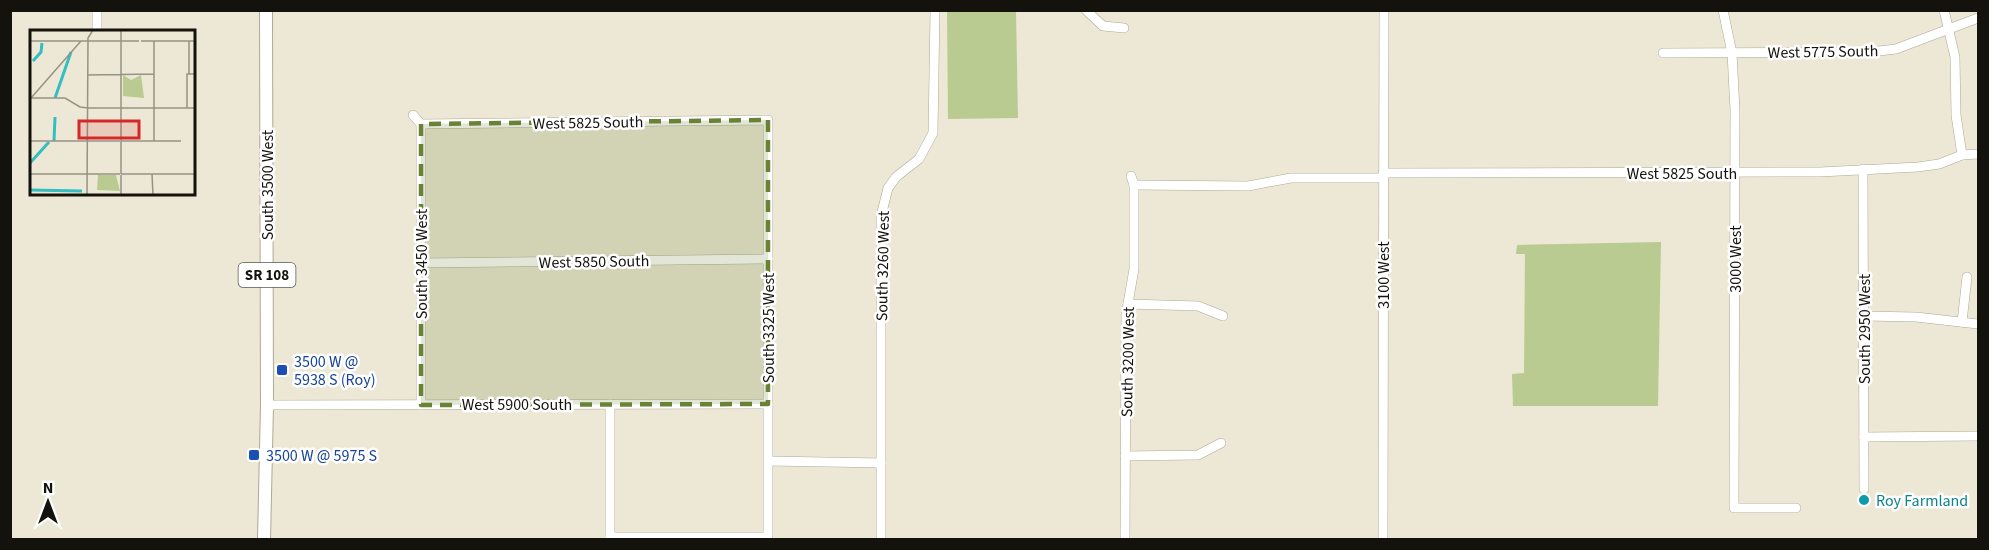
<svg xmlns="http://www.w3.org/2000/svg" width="1989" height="550" font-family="'Source Sans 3',sans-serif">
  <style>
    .green { fill: #bacb91 }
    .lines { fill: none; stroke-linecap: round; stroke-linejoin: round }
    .minor-casing { stroke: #ada997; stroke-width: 10 }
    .major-casing { stroke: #ada997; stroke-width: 14 }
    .minor { stroke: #fff; stroke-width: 9 }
    .major { stroke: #fff; stroke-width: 12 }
    .marked { fill: #698234; fill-opacity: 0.2; stroke: #698234; stroke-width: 4.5; stroke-dasharray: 12 8; stroke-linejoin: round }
    .transit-dot { fill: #1a4fb4; stroke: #fff; stroke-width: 2 }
    .culture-dot { fill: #0f9aa8; stroke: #fff; stroke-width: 2 }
    .labels { text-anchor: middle; stroke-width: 5; stroke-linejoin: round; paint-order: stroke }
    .shield { fill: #fff; stroke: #5a5955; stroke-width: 1.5 }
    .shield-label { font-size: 15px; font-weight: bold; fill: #14120c }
    .street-label { font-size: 16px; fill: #14120c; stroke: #fff }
    .transit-label { font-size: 16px; fill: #164399; stroke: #fff; text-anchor: start }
    .culture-label { font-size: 16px; fill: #0d838f; stroke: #fff; text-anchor: start }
    .inset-river { fill: none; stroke: #35bec2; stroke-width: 3 }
    .inset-road { fill: none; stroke: #969285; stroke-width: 1.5 }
    .view { fill: #d62828; fill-opacity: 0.15; stroke: #d62828; stroke-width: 3 }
    .inset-edge { fill: none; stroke: #14120c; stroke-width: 3 }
  </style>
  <rect width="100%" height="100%" fill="#ece8d5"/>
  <!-- green -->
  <g class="green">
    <path d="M 947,11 L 1016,11 L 1018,118 L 948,119 Z"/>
    <path d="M 1661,242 L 1658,406 L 1513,406 L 1512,374 L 1524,373 L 1525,254 L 1516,254 L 1517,245 Z"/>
  </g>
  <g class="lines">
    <defs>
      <g id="minor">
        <path d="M 97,10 L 97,32"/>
        <path d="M 1086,10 L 1103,26 L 1124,28"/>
        <path d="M 1723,10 L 1732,53 L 1735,110 L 1734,508 L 1796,508"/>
        <path d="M 1944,10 L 1955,57 L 1956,115 L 1962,155"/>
        <path d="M 1663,53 L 1870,52 L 1896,49 L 1978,18"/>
        <path d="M 413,115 L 421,124 L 768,120 L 768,537 L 610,537"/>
        <path d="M 421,124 L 421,405"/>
        <path d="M 1863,169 L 1864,489"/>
        <path d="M 1383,173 L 1820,172 L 1918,167 L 1939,164 L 1962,155 L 1978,154"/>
        <path d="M 1134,185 L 1248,186 L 1291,178 L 1383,178"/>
        <path d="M 421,263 L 768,259"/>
        <path d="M 1128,304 L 1198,306 L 1223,316"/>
        <path d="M 1864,316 L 1916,317 L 1978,324"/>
        <path d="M 1962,322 L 1967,277"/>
        <path d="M 610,404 L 610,540"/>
        <path d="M 267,405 L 768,404"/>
        <path d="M 1864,437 L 1978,436"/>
        <path d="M 1125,456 L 1198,455 L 1221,443"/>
        <path d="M 769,461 L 881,463"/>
        <path d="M 881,540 L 881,216 L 888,188 L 896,177 L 919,159 L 933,133 L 935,10"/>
        <path d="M 1125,540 L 1126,315 L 1134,269 L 1134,185 L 1131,176"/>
        <path d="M 1383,540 L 1384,10"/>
      </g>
      <path id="major" d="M 264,540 L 267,405 L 266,10"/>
    </defs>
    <!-- minor casing -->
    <use href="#minor" class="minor-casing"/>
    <!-- major casing -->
    <use href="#major" class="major-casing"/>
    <!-- minor -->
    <use href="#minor" class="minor"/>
    <!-- major -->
    <use href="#major" class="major"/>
  </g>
  <!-- marked area -->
  <path class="marked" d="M 768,120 L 768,404 L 421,405 L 421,124 Z"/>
  <!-- markers -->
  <g class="transit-dot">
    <rect x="276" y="364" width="12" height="12" rx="3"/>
    <rect x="248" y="449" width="12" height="12" rx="3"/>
  </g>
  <circle class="culture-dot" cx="1864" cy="500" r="6"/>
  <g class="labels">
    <!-- shield labels -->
    <rect class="shield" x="238.5" y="263" width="57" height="24" rx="4.5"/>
    <g class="shield-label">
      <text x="267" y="280">SR 108</text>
    </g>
    <!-- street labels -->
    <g class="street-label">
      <text transform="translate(1823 51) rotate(-1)" y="6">West 5775 South</text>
      <text transform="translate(588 122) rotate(-1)" y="6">West 5825 South</text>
      <text x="1682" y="179">West 5825 South</text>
      <text transform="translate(267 185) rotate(-90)" y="6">South 3500 West</text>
      <text transform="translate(1735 259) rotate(-90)" y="6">3000 West</text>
      <text transform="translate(594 261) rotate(-1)" y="6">West 5850 South</text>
      <text transform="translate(421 264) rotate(-90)" y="6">South 3450 West</text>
      <text transform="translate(882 266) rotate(-89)" y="6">South 3260 West</text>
      <text transform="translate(1383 275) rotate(-90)" y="6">3100 West</text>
      <text transform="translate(768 328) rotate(-90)" y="6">South 3325 West</text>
      <text transform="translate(1864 329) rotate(-90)" y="6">South 2950 West</text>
      <text transform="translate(1127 362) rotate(-89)" y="6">South 3200 West</text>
      <text x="517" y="410">West 5900 South</text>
    </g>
    <!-- transit labels -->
    <g class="transit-label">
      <text x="294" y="367">3500 W @<tspan x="294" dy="18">5938 S (Roy)</tspan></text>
      <text x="266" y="461">3500 W @ 5975 S</text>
    </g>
    <!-- culture labels -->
    <g class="culture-label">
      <text x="1876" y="506">Roy Farmland</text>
    </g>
  </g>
  <!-- overview -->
  <g transform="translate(30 30)">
    <rect width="165" height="165" fill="#ece8d5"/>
    <path d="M 93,45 L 101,50 L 111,45 L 114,68 L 93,66 ZM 68,145 L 86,145 L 90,161 L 67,160 Z" fill="#bacb91"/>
    <path class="inset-river" d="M 3,31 L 11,22 L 12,13M 25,68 L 41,22M 24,111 L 25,87M 0,133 L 19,112M 0,160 L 52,161"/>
    <path class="inset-road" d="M 91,0 L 91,111M 0,11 L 57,11M 57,11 L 109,11M 111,11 L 165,11M 124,11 L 124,111M 159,44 L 159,11M 57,45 L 124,44M 165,61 L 165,95M 0,68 L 35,68 L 50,77 L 58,78 L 68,78 L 57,78M 1,68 L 51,11M 68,78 L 165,78M 157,78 L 157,44 L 165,44M 0,111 L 90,111M 91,111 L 151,111M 0,144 L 90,144M 91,144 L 165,144M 91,144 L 91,111M 122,144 L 123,165M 57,165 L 58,8 L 63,0M 91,165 L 91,145"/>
    <path class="view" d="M 49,91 L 109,91 L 109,108 L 49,108 Z"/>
    <rect width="165" height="165" class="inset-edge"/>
  </g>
  <!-- border -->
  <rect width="1989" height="550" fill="none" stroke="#14120c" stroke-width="24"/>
  <!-- north arrow -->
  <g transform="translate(48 502)" stroke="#ffffff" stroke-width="4.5" paint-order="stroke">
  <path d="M0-4.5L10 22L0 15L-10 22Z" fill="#14120c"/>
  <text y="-9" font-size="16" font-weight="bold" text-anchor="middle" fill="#14120c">N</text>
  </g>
</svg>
